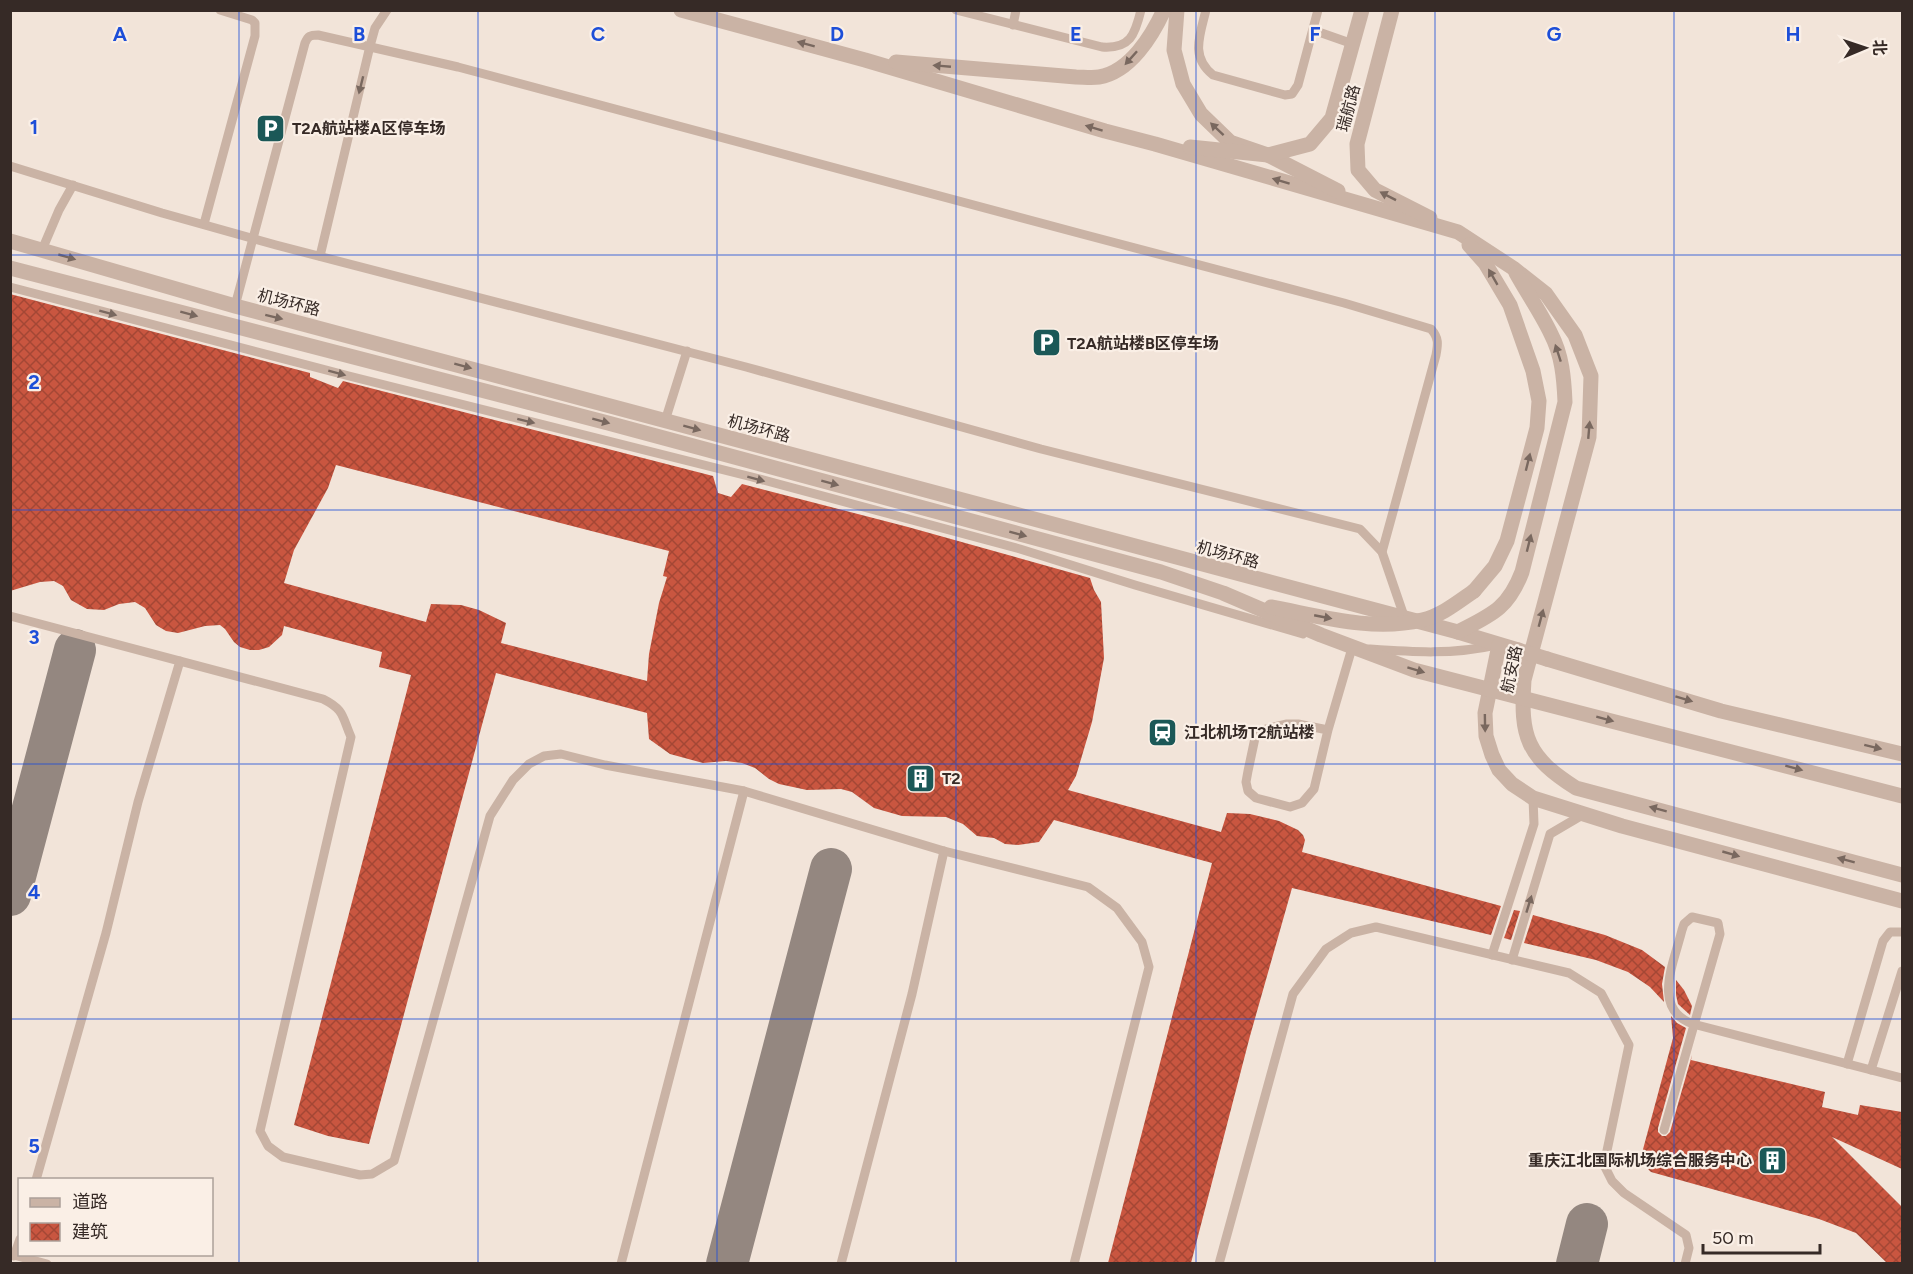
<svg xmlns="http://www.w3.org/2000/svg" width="1913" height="1274" font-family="Figtree,'Noto Sans SC',sans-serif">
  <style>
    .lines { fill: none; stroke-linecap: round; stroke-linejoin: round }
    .taxiway { stroke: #948780; stroke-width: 42 }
    .building { fill: url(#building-cross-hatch); fill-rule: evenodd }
    .service { stroke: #cab3a5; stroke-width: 9 }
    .tertiary { stroke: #cab3a5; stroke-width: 15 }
    .tertiary-bridge { stroke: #cab3a5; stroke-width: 15 }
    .oneway { fill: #79685f }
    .grid { fill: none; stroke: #1d4ed8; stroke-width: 1.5; stroke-opacity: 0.55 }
    .labels { text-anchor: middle; stroke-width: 4.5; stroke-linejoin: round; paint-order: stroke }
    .street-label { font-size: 16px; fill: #362a26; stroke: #faefe6 }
    .poi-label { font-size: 16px; font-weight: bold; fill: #362a26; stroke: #faefe6; text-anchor: start }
    .grid-label { font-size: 20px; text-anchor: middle; font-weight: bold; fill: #1d4ed8; stroke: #faefe6; stroke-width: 4.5; stroke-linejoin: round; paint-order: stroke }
  </style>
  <defs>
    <pattern id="building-cross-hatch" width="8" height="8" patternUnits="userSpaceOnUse" patternTransform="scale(1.5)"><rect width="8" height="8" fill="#c95640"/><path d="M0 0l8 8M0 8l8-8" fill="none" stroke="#a44735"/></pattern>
  </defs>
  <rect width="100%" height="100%" fill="#f2e4d9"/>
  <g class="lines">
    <!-- taxiway -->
    <g class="taxiway">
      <path d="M 10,895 L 75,650"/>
      <path d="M 727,1264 L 831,869"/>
      <path d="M 1577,1264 L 1587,1224"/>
    </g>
  </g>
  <!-- building -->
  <g class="building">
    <path d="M 10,294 L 310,373 L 310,377 L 338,388 L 343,381 L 713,476 L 718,493 L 731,497 L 742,484 L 908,527 L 1090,578 L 1094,590 L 1101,602 L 1104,658 L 1092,722 L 1076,776 L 1068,790 L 1221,832 L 1227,813 L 1250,814 L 1279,821 L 1298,830 L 1303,835 L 1305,840 L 1302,852 L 1501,906 L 1491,935 L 1292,888 L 1250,1036 L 1191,1263 L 1108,1263 L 1212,863 L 1054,820 L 1039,842 L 1018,845 L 1005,844 L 994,838 L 977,836 L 963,824 L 946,817 L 902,816 L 874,808 L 852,792 L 841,789 L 807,790 L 779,784 L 769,779 L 755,768 L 742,763 L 726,761 L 703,763 L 670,754 L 649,739 L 647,713 L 496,673 L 369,1144 L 328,1136 L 294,1125 L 411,675 L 379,667 L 382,652 L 284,626 L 282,635 L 269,647 L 259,650 L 250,650 L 240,647 L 234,642 L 225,629 L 220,625 L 205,626 L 178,633 L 166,631 L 156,625 L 145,608 L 135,602 L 119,604 L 104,610 L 87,609 L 71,600 L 63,586 L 54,581 L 40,582 L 10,591 ZM 336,465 L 669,551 L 663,576 L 667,577 L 659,603 L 649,654 L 647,681 L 501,643 L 506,623 L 479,610 L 461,605 L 431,604 L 426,622 L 284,583 L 294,550 L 328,488 Z"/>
    <path d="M 1514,910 L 1520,911 L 1511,940 L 1504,938 Z"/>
    <path d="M 1533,915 L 1605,935 L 1642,950 L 1665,967 L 1662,984 L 1664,1002 L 1650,987 L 1628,972 L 1596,960 L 1524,943 Z"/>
    <path d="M 1676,980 L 1684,990 L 1692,1006 L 1690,1015 L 1678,1004 L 1676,995 Z"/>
    <path d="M 1671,1016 L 1677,1023 L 1686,1028 L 1658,1128 L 1658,1132 L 1662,1136 L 1666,1136 L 1670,1132 L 1692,1055 L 1691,1060 L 1825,1092 L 1822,1107 L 1858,1115 L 1860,1105 L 1902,1112 L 1902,1169 L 1832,1137 L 1902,1207 L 1902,1263 L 1887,1263 L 1856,1233 L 1819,1219 L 1651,1172 L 1644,1165 L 1642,1153 L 1673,1038 Z"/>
  </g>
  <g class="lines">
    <!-- service -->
    <g class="service">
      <path d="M 956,10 L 1102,47 C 1130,49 1135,35 1141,10"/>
      <path d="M 1206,10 C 1200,35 1190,57 1213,75 L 1285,95 L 1292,94 L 1298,85 L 1318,10"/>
      <path d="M 1013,25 L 1016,10"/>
      <path d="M 1313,30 L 1353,44"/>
      <path d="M 10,166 L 162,213 L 276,245 L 746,367 L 1041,449 L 1360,529 L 1382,552 L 1405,619"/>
      <path d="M 204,224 L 255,36 L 255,23 L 252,20 L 220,10"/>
      <path d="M 42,250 L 59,210 L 73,185"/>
      <path d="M 320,256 L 370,46 L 375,28 L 387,10"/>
      <path d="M 10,287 L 349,376 L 752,477 L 1020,549 L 1135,585 L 1303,634"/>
      <path d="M 235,306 L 305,43 C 308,36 310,35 318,35 L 458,67 L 1082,234 L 1344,303 L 1431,329 C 1439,338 1438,344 1436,355 L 1382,552"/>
      <path d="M 665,421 L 687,351"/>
      <path d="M 10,616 L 323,699 C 345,710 342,717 351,737 L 260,1131 L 268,1146 L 283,1157 L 360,1175 L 372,1174 L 394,1161 L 490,816 L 513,780 L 529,764 L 544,756 L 561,754 L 605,765 L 744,791 L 944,851 L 1088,887 L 1117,908 L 1142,942 L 1149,967 L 1074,1264"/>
      <path d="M 1369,649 C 1412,652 1453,655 1496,645"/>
      <path d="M 1328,730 L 1298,724 L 1286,724 L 1262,730 L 1255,738 L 1248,771 L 1246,782 L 1248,791 L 1256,798 L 1290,807 L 1302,803 L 1314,789 L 1328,730 L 1352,648"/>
      <path d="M 1492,955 L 1534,824 L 1533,798"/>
      <path d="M 1512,960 L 1550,834 L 1584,814"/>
      <path d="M 1847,1064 L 1883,941 L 1890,932 L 1902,932"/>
      <path d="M 1871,1070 L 1902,971"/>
      <path d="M 1664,1130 L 1720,934 L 1718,923 L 1692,917 L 1684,924 L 1682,930 C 1674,963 1651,1009 1693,1024 L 1902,1078"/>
      <path d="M 36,1180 L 106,933 L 138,802 L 180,661"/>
      <path d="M 10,1254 L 47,1264"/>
      <path d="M 14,1256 L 20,1239"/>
      <path d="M 621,1264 L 744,791"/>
      <path d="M 841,1264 L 912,994 L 944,851"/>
      <path d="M 1219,1264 L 1293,994 L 1326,949 L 1351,933 L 1376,927 L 1569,973 L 1601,993 L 1629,1045 L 1604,1165 L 1612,1181 L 1624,1193 L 1686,1235 L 1689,1248 L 1685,1264"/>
    </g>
    <!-- tertiary -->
    <g class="tertiary">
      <path d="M 681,10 L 865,60 L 1105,131 L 1155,144 L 1458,232 L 1513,268 L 1546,294 L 1575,335 L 1591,376 L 1589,437 L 1524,680 C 1520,737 1527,757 1576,788 L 1902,875"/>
      <path d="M 1177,10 L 1174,50 L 1183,84 L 1201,114 L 1230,142 L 1268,155 L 1338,191"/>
      <path d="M 1392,10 L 1357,144 L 1358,170 L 1375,190 L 1430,218"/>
      <path d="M 896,62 L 1076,77 C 1083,77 1092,78 1099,77 C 1130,72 1152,36 1164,10"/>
      <path d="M 1190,147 L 1268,155 L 1310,144 L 1332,118 L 1362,10"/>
      <path d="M 10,241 L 235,306 L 1458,632 L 1518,650"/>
      <path d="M 1469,245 L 1485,263 L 1510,305 L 1533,371 L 1539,401 L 1537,428 L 1507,541 L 1495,566 L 1474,591"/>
      <path d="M 1458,632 C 1491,615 1508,609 1522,572 L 1565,402 C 1564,378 1562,355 1551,334 C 1541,313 1527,293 1516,273"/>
      <path d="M 1499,645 L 1485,713 L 1486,736 L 1492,755 L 1499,770 L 1512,784 L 1533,798 L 1622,826 L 1902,901"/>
      <path d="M 1547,659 L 1721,711 L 1902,754"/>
    </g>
    <!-- tertiary-bridge -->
    <g class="tertiary-bridge">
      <path d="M 10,268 L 608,423 L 1161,572 L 1223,593 L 1321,635 L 1414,670 L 1902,796"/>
      <path d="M 1271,607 C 1320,616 1372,632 1422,620 C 1441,616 1458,602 1474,591"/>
      <path d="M 1518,650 L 1547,659"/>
    </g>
  </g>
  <!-- one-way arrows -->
  <defs><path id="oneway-solid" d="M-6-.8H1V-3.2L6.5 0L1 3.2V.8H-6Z" transform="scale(1.5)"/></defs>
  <g class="oneway">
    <use href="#oneway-solid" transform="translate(806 44) rotate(-165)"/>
    <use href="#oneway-solid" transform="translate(1131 58) rotate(132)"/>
    <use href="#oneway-solid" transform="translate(942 66) rotate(-175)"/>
    <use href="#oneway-solid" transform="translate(361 85) rotate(104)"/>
    <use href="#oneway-solid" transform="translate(1094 128) rotate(-163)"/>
    <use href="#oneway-solid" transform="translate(1217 129) rotate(-137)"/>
    <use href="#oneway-solid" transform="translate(1281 181) rotate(-163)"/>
    <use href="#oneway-solid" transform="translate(1388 196) rotate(-153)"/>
    <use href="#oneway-solid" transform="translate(67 257) rotate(16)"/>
    <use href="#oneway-solid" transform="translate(1493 277) rotate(-120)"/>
    <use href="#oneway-solid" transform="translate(108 313) rotate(15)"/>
    <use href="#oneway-solid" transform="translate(189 314) rotate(15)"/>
    <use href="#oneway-solid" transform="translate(274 317) rotate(14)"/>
    <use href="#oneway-solid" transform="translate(1558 353) rotate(-108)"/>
    <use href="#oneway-solid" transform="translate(463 366) rotate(15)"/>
    <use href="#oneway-solid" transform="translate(337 373) rotate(15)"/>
    <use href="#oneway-solid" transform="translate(526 421) rotate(14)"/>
    <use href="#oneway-solid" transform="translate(601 421) rotate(15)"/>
    <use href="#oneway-solid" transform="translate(692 428) rotate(15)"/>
    <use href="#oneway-solid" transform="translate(1589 430) rotate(-85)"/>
    <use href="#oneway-solid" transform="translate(1528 462) rotate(-76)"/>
    <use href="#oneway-solid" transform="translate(756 479) rotate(15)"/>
    <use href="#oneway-solid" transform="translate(830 483) rotate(15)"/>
    <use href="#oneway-solid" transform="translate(1018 534) rotate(15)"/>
    <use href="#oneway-solid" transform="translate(1529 543) rotate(-76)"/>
    <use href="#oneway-solid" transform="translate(1323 617) rotate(11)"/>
    <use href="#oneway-solid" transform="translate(1541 618) rotate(-75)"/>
    <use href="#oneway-solid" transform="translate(1416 670) rotate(17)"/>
    <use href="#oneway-solid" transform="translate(1684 699) rotate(17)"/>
    <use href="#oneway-solid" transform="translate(1605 719) rotate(15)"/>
    <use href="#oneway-solid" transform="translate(1485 723) rotate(89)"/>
    <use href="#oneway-solid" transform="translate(1873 747) rotate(14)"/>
    <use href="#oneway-solid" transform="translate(1794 768) rotate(15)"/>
    <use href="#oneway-solid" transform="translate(1658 809) rotate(-165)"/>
    <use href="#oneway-solid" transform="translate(1731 854) rotate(16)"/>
    <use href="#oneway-solid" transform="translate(1846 860) rotate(-165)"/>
    <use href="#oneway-solid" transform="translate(1529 904) rotate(-73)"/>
  </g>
  <!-- grid -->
  <path class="grid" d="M 239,10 L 239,1264M 478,10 L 478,1264M 717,10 L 717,1264M 956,10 L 956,1264M 1196,10 L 1196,1264M 1435,10 L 1435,1264M 1674,10 L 1674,1264M 10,255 L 1902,255M 10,510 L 1902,510M 10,764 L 1902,764M 10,1019 L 1902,1019"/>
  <!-- icons -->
  <defs>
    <symbol id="parking-square" viewBox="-11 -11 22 22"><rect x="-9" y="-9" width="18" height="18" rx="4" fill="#1b5857" stroke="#faefe6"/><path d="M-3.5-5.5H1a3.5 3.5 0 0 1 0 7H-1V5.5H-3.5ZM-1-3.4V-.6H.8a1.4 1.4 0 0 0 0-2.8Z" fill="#fff"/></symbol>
    <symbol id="station-square" viewBox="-11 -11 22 22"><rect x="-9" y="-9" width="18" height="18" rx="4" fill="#1b5857" stroke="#faefe6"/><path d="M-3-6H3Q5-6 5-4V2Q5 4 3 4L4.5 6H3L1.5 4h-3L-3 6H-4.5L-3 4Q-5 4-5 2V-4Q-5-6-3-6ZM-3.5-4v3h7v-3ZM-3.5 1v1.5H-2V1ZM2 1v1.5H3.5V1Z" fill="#fff"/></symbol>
    <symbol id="building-square" viewBox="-11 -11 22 22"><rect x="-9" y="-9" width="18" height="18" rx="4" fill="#1b5857" stroke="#faefe6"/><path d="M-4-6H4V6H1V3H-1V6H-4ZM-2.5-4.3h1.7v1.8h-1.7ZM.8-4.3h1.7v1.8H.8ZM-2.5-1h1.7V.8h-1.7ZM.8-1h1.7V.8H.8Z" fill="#fff"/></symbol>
  </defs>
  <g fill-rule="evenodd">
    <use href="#parking-square" x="254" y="112" width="33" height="33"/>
    <use href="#parking-square" x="1030" y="326" width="33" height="33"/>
    <use href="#station-square" x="1146" y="716" width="33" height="33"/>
    <use href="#building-square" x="904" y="762" width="33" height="33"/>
    <use href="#building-square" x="1756" y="1144" width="33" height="33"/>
  </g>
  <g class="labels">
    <!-- street labels -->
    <g class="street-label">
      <text transform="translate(1348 108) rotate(-75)" y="6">瑞航路</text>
      <text transform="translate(289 302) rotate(14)" y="6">机场环路</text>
      <text transform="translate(759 428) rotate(15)" y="6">机场环路</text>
      <text transform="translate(1228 554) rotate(15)" y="6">机场环路</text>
      <text transform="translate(1511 669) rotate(-78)" y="6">航安路</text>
    </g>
    <!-- poi labels -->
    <g class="poi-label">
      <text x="292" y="134">T2A航站楼A区停车场</text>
      <text x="1067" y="349">T2A航站楼B区停车场</text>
      <text x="1184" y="738">江北机场T2航站楼</text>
      <text x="942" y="784">T2</text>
      <text x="1752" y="1166" text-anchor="end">重庆江北国际机场综合服务中心</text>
    </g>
  </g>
  <g class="grid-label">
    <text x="120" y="41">A</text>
    <text x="359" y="41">B</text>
    <text x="598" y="41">C</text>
    <text x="837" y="41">D</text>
    <text x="1076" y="41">E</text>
    <text x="1315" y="41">F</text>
    <text x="1554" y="41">G</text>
    <text x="1793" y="41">H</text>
    <text x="34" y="134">1</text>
    <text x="34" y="389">2</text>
    <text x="34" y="644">3</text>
    <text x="34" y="899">4</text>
    <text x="34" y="1153">5</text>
  </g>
  <!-- border -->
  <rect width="1913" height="1274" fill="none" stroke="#362a26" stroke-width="24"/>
  <!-- legend -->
  <rect x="18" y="1178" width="195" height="78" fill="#faefe6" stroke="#aca099" stroke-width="1.5"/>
  <rect x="30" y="1198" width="30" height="9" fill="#cab3a5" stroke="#aca099" stroke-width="1.5"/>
  <text x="72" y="1208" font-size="18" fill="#362a26">道路</text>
  <rect x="30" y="1223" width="30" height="18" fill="url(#building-cross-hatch)" stroke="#aca099" stroke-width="1.5"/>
  <text x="72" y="1238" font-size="18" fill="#362a26">建筑</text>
  <!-- north arrow -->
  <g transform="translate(1865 48) rotate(88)" stroke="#faefe6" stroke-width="4.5" paint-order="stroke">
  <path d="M0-4.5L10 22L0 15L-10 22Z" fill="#362a26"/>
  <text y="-9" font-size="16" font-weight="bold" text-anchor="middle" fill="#362a26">北</text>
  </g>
  <!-- scale -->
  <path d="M1703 1244v9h117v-9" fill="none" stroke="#362a26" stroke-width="3"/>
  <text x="1712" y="1244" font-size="18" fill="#362a26" stroke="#faefe6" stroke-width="4.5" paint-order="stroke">50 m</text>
</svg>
